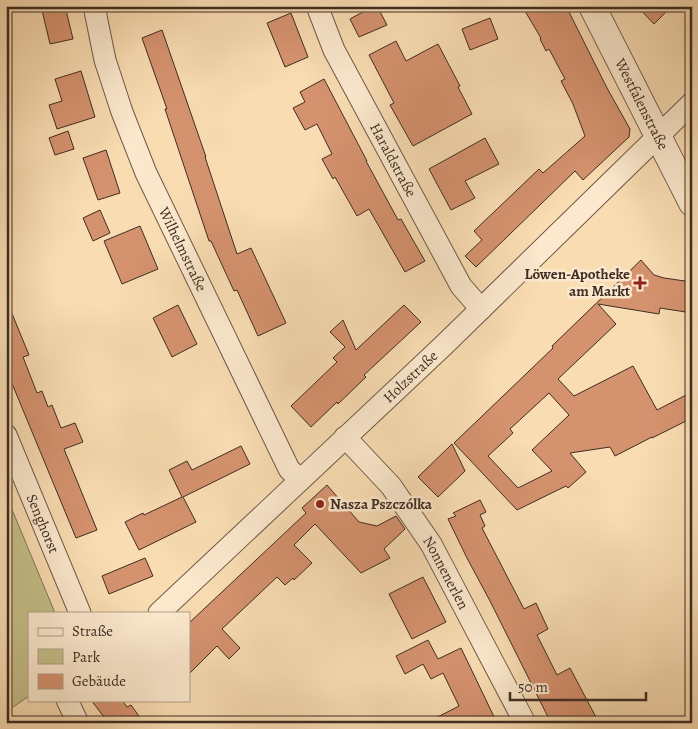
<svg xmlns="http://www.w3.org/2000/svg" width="698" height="729" font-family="Alegreya,serif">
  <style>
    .green { fill: #c4be88; stroke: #827656 }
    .building { fill: #d5926f; stroke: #3f2d23; fill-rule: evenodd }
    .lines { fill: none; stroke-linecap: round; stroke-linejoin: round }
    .minor-casing { stroke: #6e5947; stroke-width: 23 }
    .tertiary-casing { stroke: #6e5947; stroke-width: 28 }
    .minor { stroke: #fbe8cd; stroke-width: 21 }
    .tertiary { stroke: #fbe8cd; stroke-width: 26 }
    .poi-dot { fill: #8f2418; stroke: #fbe8cd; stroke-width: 2 }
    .labels { text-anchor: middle; stroke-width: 5; stroke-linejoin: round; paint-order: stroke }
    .street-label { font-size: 15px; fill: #3f2d23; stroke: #fbe8cd }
    .poi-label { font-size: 15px; font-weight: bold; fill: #3f2d23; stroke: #fbe8cd; text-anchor: end }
  </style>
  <rect width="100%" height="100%" fill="#f9dcb2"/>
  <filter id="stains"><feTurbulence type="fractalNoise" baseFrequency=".004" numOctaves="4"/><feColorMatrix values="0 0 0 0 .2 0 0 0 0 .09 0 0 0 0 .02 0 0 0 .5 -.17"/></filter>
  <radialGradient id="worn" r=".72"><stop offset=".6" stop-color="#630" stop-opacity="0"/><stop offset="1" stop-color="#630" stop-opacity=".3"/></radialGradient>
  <!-- green -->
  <path class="green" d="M 6,495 L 55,613 L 29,613 L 29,696 L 6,712 Z"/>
  <!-- building -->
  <g class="building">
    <path d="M 41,6 L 65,6 L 73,39 L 50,44 Z"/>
    <path d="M 374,6 L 377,6 L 387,25 L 359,37 L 350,19 Z"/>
    <path d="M 522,6 L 566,6 L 607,88 L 630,129 L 629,137 L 583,180 L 575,171 L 476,267 L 465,256 L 482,240 L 474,231 L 539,169 L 543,173 L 585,136 L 573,104 L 561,81 L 565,79 L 549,49 L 546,51 L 540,39 L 541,38 Z"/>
    <path d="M 637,6 L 672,6 L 654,24 Z"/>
    <path d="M 291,13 L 308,57 L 285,67 L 267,23 Z"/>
    <path d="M 490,18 L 498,39 L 470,50 L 462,29 Z"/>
    <path d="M 162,30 L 206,157 L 205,157 L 237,254 L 251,248 L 286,323 L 258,336 L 237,290 L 234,291 L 211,241 L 209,241 L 165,109 L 167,109 L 142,38 Z"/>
    <path d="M 396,41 L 406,61 L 438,44 L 460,86 L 458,87 L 472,114 L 413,146 L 390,105 L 394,103 L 369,55 Z"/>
    <path d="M 81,71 L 95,117 L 57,129 L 49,105 L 62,101 L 55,79 Z"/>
    <path d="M 324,79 L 367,161 L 366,161 L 398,220 L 401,219 L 425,261 L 405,272 L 369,209 L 357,216 L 335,177 L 333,179 L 322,159 L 332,154 L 317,124 L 305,130 L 293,108 L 305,102 L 300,92 Z"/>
    <path d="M 68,131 L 74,149 L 55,155 L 49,138 Z"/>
    <path d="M 485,138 L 499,164 L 465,181 L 475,198 L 451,210 L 429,169 Z"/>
    <path d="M 106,150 L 120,193 L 98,200 L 83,158 Z"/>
    <path d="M 100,210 L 110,233 L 93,241 L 83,218 Z"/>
    <path d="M 140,226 L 158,269 L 122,284 L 104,241 Z"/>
    <path d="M 641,260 L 654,275 L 664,278 L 692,282 L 692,313 L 660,308 L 659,314 L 598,304 L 616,324 L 558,379 L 574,396 L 633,366 L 657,410 L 692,392 L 692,418 L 652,438 L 652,437 L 615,456 L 610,447 L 570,453 L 586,472 L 568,488 L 566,486 L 517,510 L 454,443 L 553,348 L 552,346 ZM 549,393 L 569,415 L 532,450 L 552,471 L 518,488 L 488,456 L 513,433 L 510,429 Z"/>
    <path d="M 6,299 L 29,355 L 23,357 L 37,393 L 42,391 L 48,407 L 52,405 L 61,428 L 75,423 L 83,442 L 64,449 L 97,530 L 76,538 L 6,369 Z"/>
    <path d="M 178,305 L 197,344 L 172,357 L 153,318 Z"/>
    <path d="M 404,305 L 421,322 L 364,375 L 366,377 L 338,404 L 337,402 L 311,427 L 291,406 L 337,362 L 333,358 L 345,347 L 330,332 L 343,320 L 356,350 Z"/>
    <path d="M 452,444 L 465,471 L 438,497 L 418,477 Z"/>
    <path d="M 241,446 L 250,464 L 183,497 L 196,522 L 139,550 L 125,522 L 143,513 L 144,515 L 182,497 L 169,470 L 187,461 L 192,470 Z"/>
    <path d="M 327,485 L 359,522 L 377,526 L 396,516 L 405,529 L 384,549 L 390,558 L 361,573 L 315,524 L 294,545 L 312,563 L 294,580 L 293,578 L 285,585 L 277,577 L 222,629 L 240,648 L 229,659 L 217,646 L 189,674 L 189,623 L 306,513 L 302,508 Z"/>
    <path d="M 480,500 L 486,512 L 480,515 L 485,526 L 482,528 L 524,609 L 536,603 L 548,629 L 537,635 L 557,675 L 570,668 L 599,723 L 551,723 L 490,601 L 467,558 L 448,519 L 456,516 L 453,513 Z"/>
    <path d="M 145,558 L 153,576 L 109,594 L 102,576 Z"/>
    <path d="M 423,577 L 446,622 L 412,639 L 389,594 Z"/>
    <path d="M 428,640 L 438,659 L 461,648 L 497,723 L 426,723 L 459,706 L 443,673 L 431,679 L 423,664 L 405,674 L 396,656 Z"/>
    <path d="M 91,700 L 122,700 L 127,707 L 131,705 L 144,723 L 105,723 L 107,721 Z"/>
  </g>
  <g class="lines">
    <defs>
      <g id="minor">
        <path id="s1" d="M 94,6 L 105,60 L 122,112 L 146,173 L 289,469 L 300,480"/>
        <path id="s2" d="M 317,6 L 334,50 L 461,286 L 481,309"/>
        <path id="s3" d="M 6,435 L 80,613"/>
        <path id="s4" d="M 345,437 L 391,486 L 431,544 L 525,723"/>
        <path id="s5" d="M 159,613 L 444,345 L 692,103"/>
        <path d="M 67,700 L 78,723"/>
      </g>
      <g id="tertiary">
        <path id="s6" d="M 592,6 L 692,203"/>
      </g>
    </defs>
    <!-- minor casing -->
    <use href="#minor" class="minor-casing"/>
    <!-- tertiary casing -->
    <use href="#tertiary" class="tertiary-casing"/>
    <!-- minor -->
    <use href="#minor" class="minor"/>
    <!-- tertiary -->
    <use href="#tertiary" class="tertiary"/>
  </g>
  <!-- markers -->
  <g class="poi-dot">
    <path d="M637.5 275.5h5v5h5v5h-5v5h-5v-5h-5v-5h5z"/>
    <circle cx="320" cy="504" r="5"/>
  </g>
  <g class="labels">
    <!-- street labels -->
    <g class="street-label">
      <text dy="5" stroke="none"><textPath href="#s6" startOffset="110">Westfalenstraße</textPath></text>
      <text dy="5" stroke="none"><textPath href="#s2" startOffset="172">Haraldstraße</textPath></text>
      <text dy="5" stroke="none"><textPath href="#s1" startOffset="260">Wilhelmstraße</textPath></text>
      <text dy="5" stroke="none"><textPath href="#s5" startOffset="345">Holzstraße</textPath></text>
      <text dy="5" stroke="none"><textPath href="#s3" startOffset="96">Senghorst</textPath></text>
      <text dy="5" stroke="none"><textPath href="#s4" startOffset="170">Nonnenerlen</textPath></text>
    </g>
    <!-- poi labels -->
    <g class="poi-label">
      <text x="630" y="279">Löwen-Apotheke<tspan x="630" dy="17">am Markt</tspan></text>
      <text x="330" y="509" text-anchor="start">Nasza Pszczólka</text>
    </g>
  </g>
  <!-- margin -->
  <rect width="698" height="729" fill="none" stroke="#f9dcb2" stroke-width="25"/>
  <rect x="8" y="8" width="683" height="714" fill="none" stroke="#3f2d23" stroke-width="2.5"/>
  <rect x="12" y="12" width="673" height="704" fill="none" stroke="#3f2d23"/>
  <!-- legend -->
  <rect x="28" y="612" width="162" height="90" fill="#fbe8cd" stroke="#b09d89"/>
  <rect x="38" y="628" width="25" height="8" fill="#fbe8cd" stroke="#b09d89"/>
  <text x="72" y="636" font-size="15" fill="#3f2d23">Straße</text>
  <rect x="38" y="649" width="25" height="15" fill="#c4be88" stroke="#b09d89"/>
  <text x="72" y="662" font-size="15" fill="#3f2d23">Park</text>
  <rect x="38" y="674" width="25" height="15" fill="#d5926f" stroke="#b09d89"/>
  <text x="72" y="686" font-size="15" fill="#3f2d23">Gebäude</text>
  <!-- scale -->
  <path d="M510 692v8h136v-8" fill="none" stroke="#3f2d23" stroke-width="2.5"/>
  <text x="518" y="692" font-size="15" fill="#3f2d23" stroke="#fbe8cd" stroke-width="4" paint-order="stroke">50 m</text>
  <rect width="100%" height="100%" filter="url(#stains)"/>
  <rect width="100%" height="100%" fill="url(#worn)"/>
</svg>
